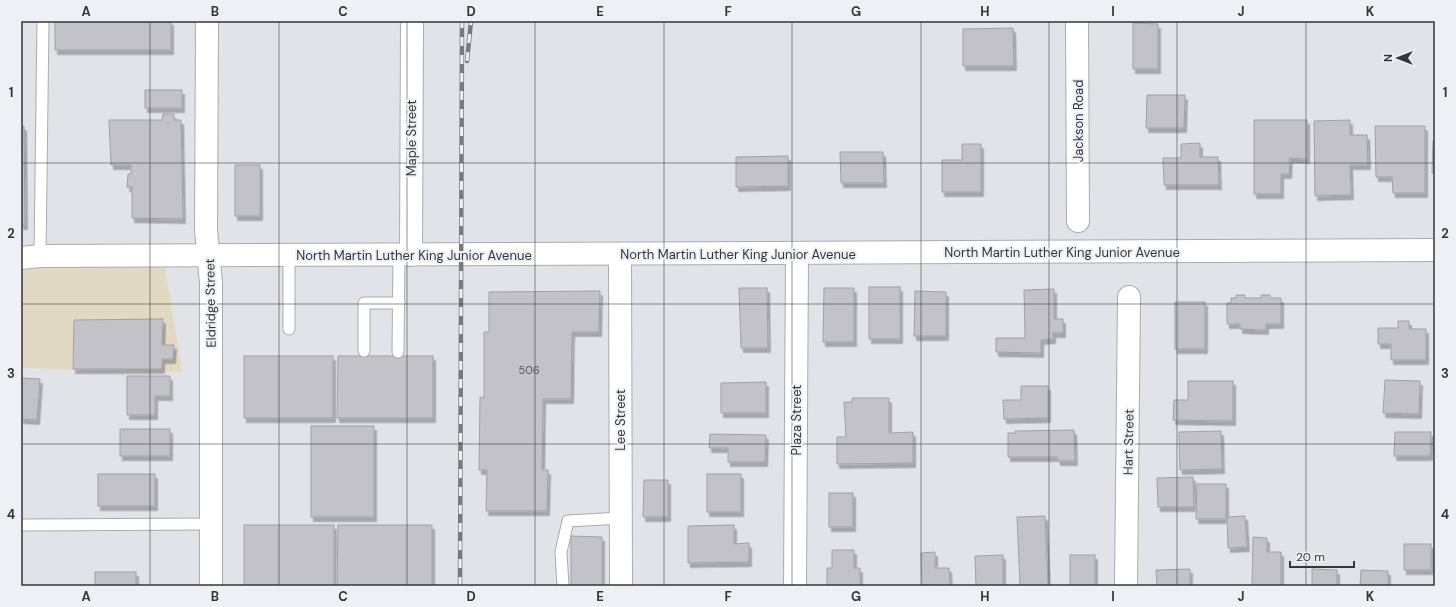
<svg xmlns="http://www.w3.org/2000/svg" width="1456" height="607" font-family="'DM Sans',sans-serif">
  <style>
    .commercial { fill: #e1d9c3 }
    .building { fill: #c2c2c8; stroke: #a0a0a6; filter: url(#shadow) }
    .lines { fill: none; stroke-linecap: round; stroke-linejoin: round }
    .service-casing { stroke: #a9abb0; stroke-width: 13 }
    .minor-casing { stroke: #a9abb0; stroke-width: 24 }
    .tertiary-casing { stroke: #a9abb0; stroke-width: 24 }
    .service { stroke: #fff; stroke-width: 11 }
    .minor { stroke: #fff; stroke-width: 22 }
    .tertiary { stroke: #fff; stroke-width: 22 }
    .rail-casing { stroke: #797a7e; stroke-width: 4.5 }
    .rail { stroke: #eef0f6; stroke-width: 3; stroke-dasharray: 9; stroke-linecap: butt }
    .grid { fill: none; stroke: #353638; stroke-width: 1; stroke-opacity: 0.55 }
    .labels { text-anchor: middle; stroke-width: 4; stroke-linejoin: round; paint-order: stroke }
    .number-label { font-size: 11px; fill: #58595c }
    .street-label { font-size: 13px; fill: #353638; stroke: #eef0f6 }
    .neatline { fill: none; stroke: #353638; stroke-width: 1.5 }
    .grid-label { font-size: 13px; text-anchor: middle; font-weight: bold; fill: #353638 }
  </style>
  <defs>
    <filter id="shadow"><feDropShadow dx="2.5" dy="4.5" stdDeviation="0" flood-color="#0004"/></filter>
  </defs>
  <rect width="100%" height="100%" fill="#e1e3e9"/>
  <!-- commercial -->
  <path class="commercial" d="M 165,266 L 182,372 L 21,368 L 21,269 L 40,267 L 50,268 L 51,267 Z"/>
  <!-- building -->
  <g class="building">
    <rect x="55" y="21" width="116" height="29"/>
    <path d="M 1133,23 L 1158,24 L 1158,69 L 1133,69 Z"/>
    <path d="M 1013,28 L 1014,66 L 963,66 L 963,29 Z"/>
    <rect x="145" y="90" width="37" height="18"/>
    <path d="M 1147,95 L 1185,95 L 1184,128 L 1146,128 Z"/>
    <path d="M 163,114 L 174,114 L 174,120 L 181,120 L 183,219 L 132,218 L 132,187 L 127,187 L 128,174 L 131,174 L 131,165 L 111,165 L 109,120 L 162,120 Z"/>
    <path d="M 1254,120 L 1307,120 L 1307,159 L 1290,158 L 1289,174 L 1281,174 L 1281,194 L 1254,194 Z"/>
    <path d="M 1350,120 L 1350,135 L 1367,135 L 1368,165 L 1350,165 L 1351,195 L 1315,196 L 1314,121 Z"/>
    <path d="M 21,126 L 24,126 L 25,225 L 21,225 Z"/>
    <path d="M 1375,126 L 1425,126 L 1425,193 L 1393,193 L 1392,177 L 1376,177 Z"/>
    <path d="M 1433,141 L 1435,141 L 1435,173 L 1432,173 Z"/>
    <path d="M 1200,143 L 1200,157 L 1218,157 L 1219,185 L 1164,185 L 1163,158 L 1181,158 L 1181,144 Z"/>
    <path d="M 962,144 L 981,144 L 981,192 L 942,192 L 942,160 L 962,160 Z"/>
    <path d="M 840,152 L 883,152 L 884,183 L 841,183 Z"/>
    <path d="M 788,156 L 788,186 L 736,187 L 736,157 Z"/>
    <rect x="235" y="165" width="25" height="51"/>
    <rect x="869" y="287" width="31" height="52"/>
    <path d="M 739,288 L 767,288 L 768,348 L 741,348 Z"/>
    <path d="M 824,288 L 854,288 L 854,342 L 823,342 Z"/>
    <path d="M 1054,289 L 1054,319 L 1063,319 L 1063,333 L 1053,333 L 1053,339 L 1041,340 L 1041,353 L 996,352 L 996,338 L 1025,338 L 1024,290 Z"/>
    <path d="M 600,291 L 599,332 L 572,332 L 571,399 L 543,399 L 542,470 L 548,470 L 547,511 L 486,511 L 487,470 L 479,470 L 480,397 L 484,398 L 484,332 L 489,332 L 489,292 Z"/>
    <path d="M 915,291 L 946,292 L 946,336 L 914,336 Z"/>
    <path d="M 1236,295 L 1245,295 L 1245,298 L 1261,298 L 1261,295 L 1270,295 L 1270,298 L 1281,298 L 1281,324 L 1266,324 L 1266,330 L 1240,329 L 1240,324 L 1227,324 L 1227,303 L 1231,303 L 1231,298 L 1236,298 Z"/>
    <rect x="1175" y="302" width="30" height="47"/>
    <path d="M 163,319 L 162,345 L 174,345 L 173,359 L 162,359 L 162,369 L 73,369 L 74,320 Z"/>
    <path d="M 1398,321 L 1409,321 L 1409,329 L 1426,329 L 1426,360 L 1391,360 L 1391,344 L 1378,344 L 1378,328 L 1398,328 Z"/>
    <rect x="244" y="356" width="89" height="62"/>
    <path d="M 338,356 L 433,356 L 433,418 L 337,418 Z"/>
    <path d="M 127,376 L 170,376 L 170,396 L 155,396 L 155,415 L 127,415 Z"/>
    <path d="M 21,378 L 40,379 L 37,420 L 21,419 Z"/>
    <path d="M 1385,380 L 1420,381 L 1419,414 L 1383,413 Z"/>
    <path d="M 1188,381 L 1233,381 L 1233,421 L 1173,420 L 1174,400 L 1188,400 Z"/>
    <path d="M 766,382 L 766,413 L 721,413 L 721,383 Z"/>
    <path d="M 1021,386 L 1048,386 L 1048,418 L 1004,419 L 1003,400 L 1021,400 Z"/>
    <path d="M 852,398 L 889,398 L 889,433 L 913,432 L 913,463 L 837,464 L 837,437 L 846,437 L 844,402 L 852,402 Z"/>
    <rect x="311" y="426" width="63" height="91"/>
    <rect x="120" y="429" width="50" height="27"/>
    <path d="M 1074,430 L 1075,461 L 1058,461 L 1057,457 L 1008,457 L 1008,433 L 1016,433 L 1015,431 Z"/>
    <path d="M 1221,431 L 1222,469 L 1180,470 L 1179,432 Z"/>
    <path d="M 1395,432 L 1431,432 L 1430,456 L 1394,456 Z"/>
    <path d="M 710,434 L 766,435 L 765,462 L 728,462 L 728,448 L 709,448 Z"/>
    <rect x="98" y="474" width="57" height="32"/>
    <rect x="707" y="474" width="34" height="38"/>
    <path d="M 1193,477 L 1194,507 L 1158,507 L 1157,478 Z"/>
    <path d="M 644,480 L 668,480 L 668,517 L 643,517 Z"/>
    <path d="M 1197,484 L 1226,484 L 1226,519 L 1196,519 Z"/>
    <rect x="829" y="493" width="24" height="34"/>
    <path d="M 1045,516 L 1048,586 L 1020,586 L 1017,517 Z"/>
    <path d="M 1245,516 L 1247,547 L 1228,548 L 1227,517 Z"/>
    <rect x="244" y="525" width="90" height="61"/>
    <path d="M 338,525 L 432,525 L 432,586 L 357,585 L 357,586 L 337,586 Z"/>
    <path d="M 734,525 L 734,544 L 749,543 L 749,562 L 688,563 L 688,526 Z"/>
    <path d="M 571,536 L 602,537 L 602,586 L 571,586 Z"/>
    <path d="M 1253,537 L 1267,538 L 1267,552 L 1281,552 L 1281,586 L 1252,586 Z"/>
    <rect x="1404" y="544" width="27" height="26"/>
    <path d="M 832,550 L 854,550 L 854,568 L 860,568 L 860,586 L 827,586 L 827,568 L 832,568 Z"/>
    <path d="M 935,552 L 935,568 L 949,568 L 950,586 L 922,585 L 921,553 Z"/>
    <path d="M 1003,555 L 1003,586 L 976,586 L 975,556 Z"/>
    <rect x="1070" y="555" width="25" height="31"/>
    <path d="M 1190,569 L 1190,586 L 1157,586 L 1156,570 Z"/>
    <path d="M 1312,569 L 1337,570 L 1337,586 L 1312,586 Z"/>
    <path d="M 1361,570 L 1388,571 L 1388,586 L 1360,586 Z"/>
    <rect x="95" y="572" width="41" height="14"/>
  </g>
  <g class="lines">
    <defs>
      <g id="service">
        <path d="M 40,256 L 43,21"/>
        <path d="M 289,329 L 289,255"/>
        <path d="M 364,351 L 364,303 L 399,303"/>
        <path d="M 398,352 L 399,255"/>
        <path d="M 21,525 L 211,524"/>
        <path d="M 563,586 L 561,552 L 568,521 L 621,518"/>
      </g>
      <g id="minor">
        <path d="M 207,21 L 206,230 L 211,283 L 211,586"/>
        <path d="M 1077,21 L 1078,221"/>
        <path d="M 620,254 L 621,586"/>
        <path d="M 411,255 L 412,21"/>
        <path d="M 795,586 L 797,254"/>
        <path d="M 1126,586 L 1129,297"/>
      </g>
      <path id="tertiary" d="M 21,258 L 40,256 L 1435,250"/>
    </defs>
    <!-- service casing -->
    <use href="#service" class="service-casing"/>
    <!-- minor casing -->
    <use href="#minor" class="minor-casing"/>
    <!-- tertiary casing -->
    <use href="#tertiary" class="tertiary-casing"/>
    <!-- service -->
    <use href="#service" class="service"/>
    <!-- minor -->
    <use href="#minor" class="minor"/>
    <!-- tertiary -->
    <use href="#tertiary" class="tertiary"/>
    <defs>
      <g id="rail">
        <path d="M 467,61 L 471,21"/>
        <path d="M 460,586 L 462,21"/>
      </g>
    </defs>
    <!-- rail casing -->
    <use href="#rail" class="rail-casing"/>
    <!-- rail -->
    <use href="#rail" class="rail"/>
  </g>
  <!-- grid -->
  <path class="grid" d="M 150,21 L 150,586M 279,21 L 279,586M 407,21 L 407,586M 535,21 L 535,586M 664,21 L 664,586M 792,21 L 792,586M 921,21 L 921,586M 1049,21 L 1049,586M 1177,21 L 1177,586M 1306,21 L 1306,586M 21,163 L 1435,163M 21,304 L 1435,304M 21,444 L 1435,444"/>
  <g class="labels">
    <!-- number labels -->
    <g class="number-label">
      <text x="529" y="374">506</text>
    </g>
    <!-- street labels -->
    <g class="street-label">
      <text transform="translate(1078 121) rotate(-90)" y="5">Jackson Road</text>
      <text transform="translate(411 138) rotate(-90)" y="5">Maple Street</text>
      <text x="1062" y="257">North Martin Luther King Junior Avenue</text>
      <text x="738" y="259">North Martin Luther King Junior Avenue</text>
      <text x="414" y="260">North Martin Luther King Junior Avenue</text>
      <text transform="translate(210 303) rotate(-91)" y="5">Eldridge Street</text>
      <text transform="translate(620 420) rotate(-90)" y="5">Lee Street</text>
      <text transform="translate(796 420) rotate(-90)" y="5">Plaza Street</text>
      <text transform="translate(1128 442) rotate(-89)" y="5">Hart Street</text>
    </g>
  </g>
  <!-- border -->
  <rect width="1456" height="607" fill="none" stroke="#eef0f6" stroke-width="44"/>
  <!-- north arrow -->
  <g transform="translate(1398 58) rotate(270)" stroke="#eef0f6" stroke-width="3" paint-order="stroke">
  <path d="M0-3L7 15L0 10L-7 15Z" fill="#353638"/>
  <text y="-6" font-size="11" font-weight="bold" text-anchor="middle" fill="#353638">N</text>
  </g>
  <!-- scale -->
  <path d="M1290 561v6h64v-6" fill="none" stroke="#353638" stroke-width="2"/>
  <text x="1296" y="561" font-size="12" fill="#353638" stroke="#eef0f6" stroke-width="3" paint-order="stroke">20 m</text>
  <rect x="22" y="22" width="1412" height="563" class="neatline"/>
  <g class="grid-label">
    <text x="86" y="16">A</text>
    <text x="215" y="16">B</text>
    <text x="343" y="16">C</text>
    <text x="471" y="16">D</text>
    <text x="600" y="16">E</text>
    <text x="728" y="16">F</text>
    <text x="856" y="16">G</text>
    <text x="985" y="16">H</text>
    <text x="1113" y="16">I</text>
    <text x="1241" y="16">J</text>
    <text x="1370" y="16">K</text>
    <text x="11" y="97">1</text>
    <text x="1445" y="97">1</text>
    <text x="11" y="238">2</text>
    <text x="1445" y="238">2</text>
    <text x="11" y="378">3</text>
    <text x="1445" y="378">3</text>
    <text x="11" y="519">4</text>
    <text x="1445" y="519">4</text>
    <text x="86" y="601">A</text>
    <text x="215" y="601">B</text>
    <text x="343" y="601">C</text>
    <text x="471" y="601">D</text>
    <text x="600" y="601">E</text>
    <text x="728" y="601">F</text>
    <text x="856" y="601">G</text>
    <text x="985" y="601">H</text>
    <text x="1113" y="601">I</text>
    <text x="1241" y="601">J</text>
    <text x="1370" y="601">K</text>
  </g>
</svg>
